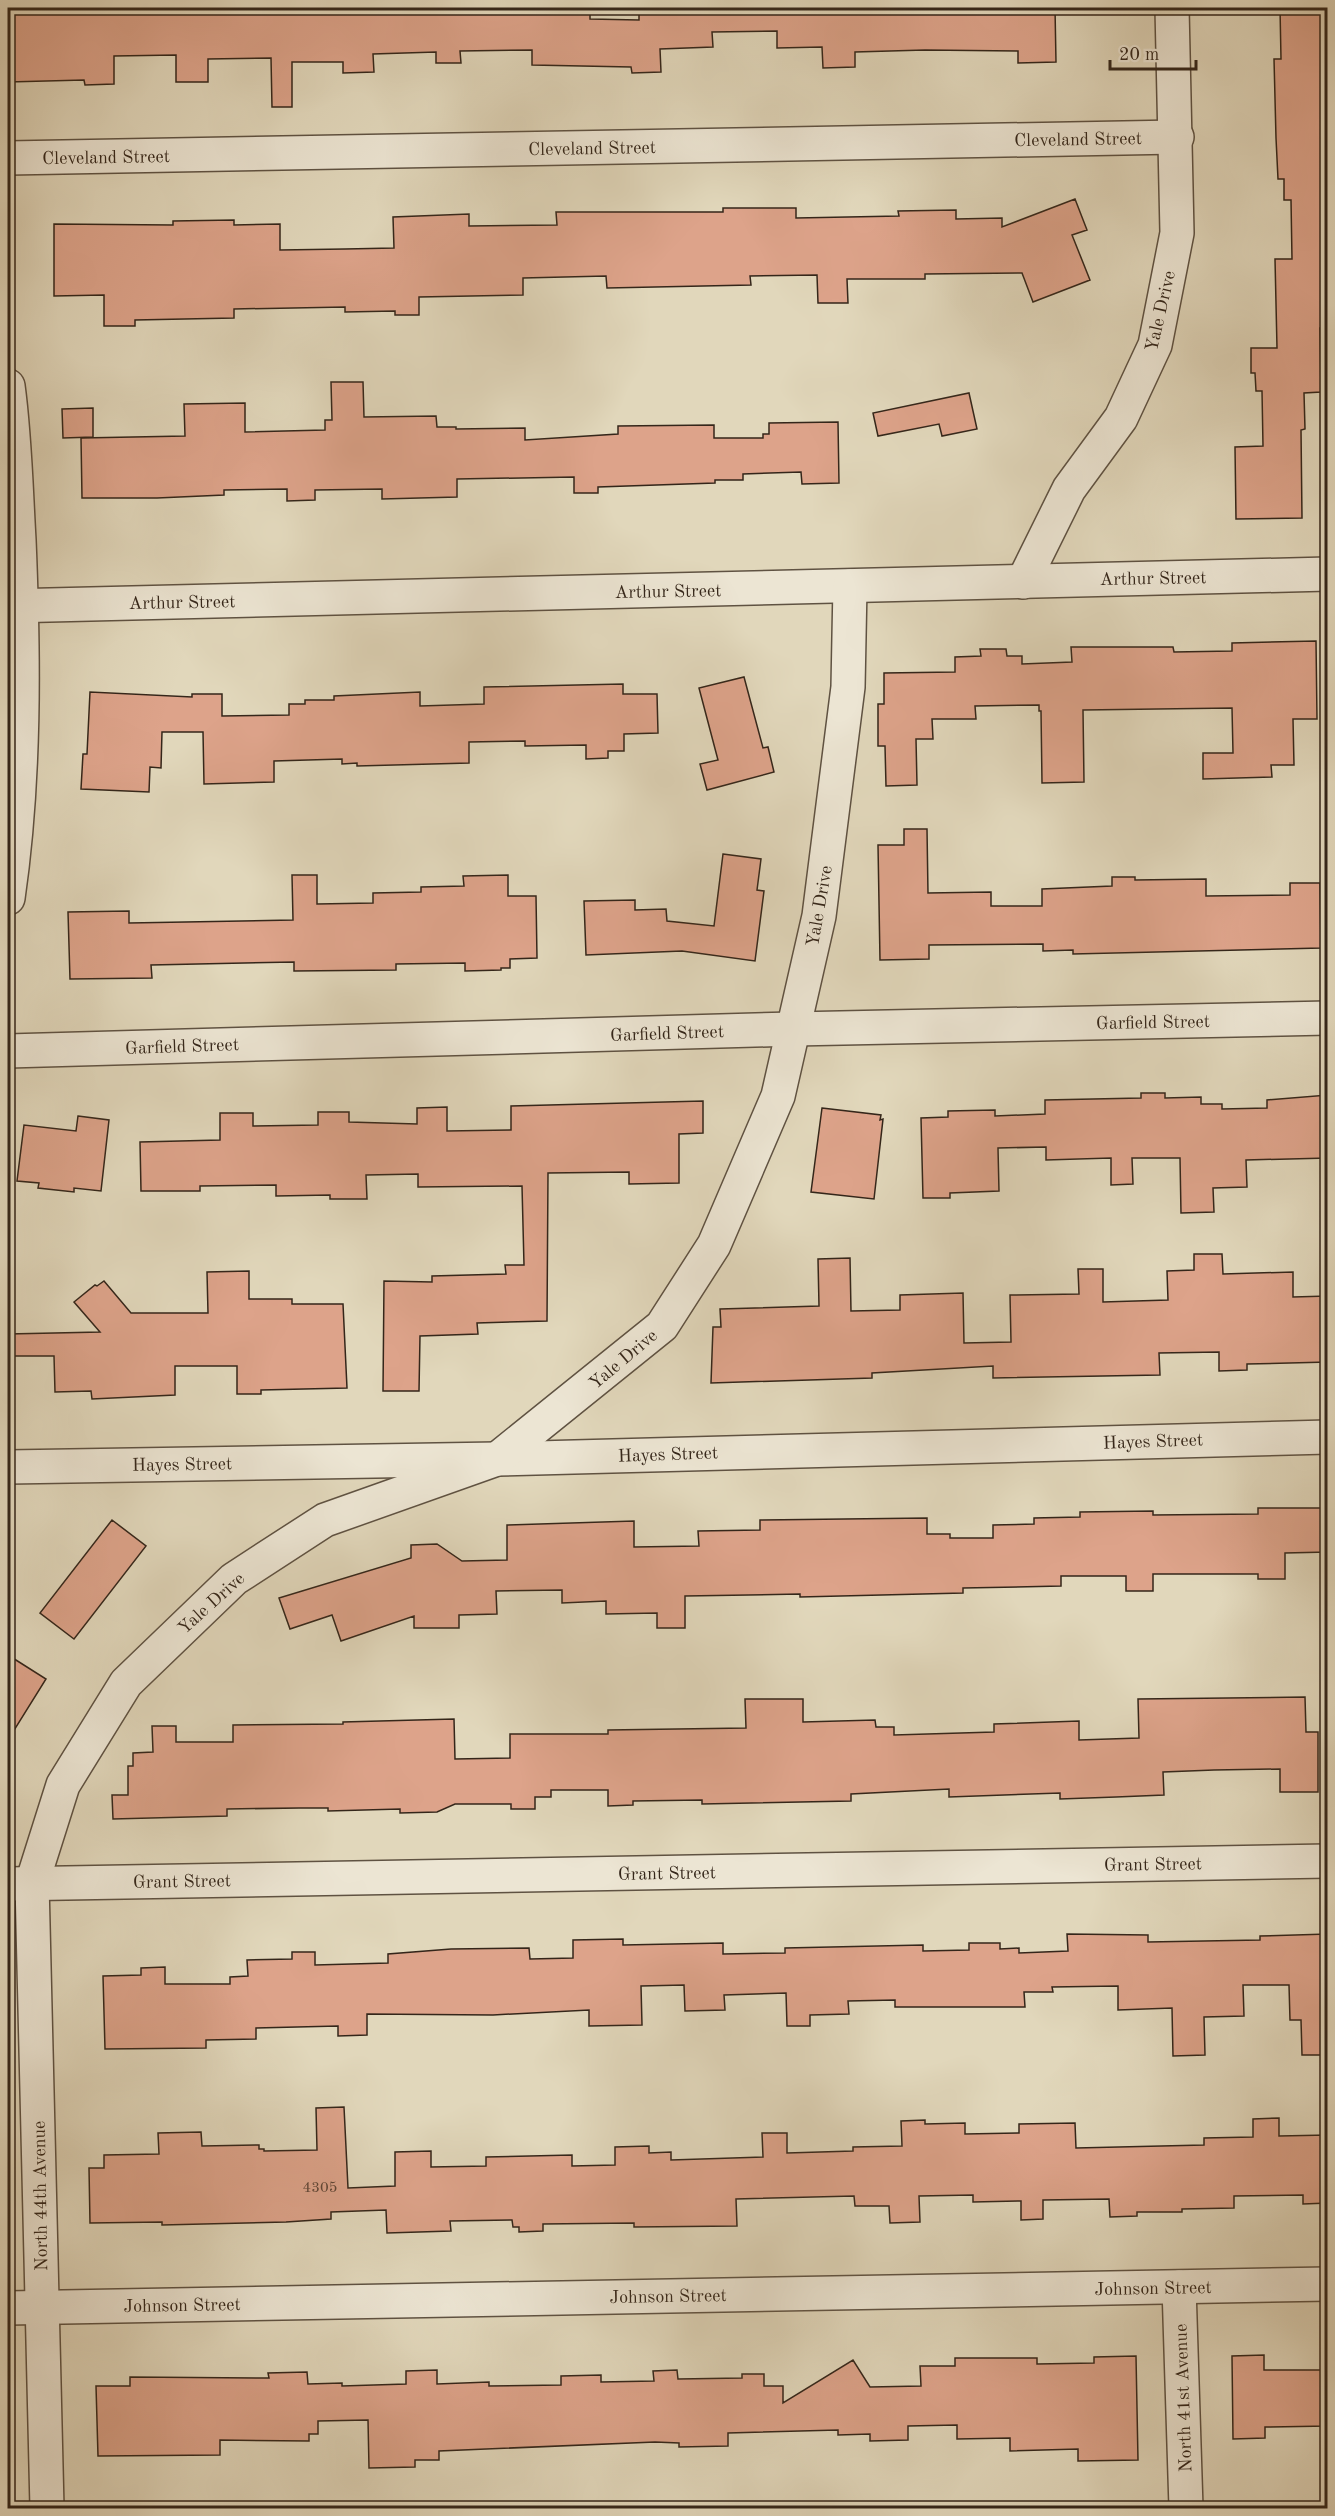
<svg xmlns="http://www.w3.org/2000/svg" width="1335" height="2516" font-family="'Old Standard TT',serif">
  <style>
    .building { fill: #dda38a; stroke: #34261a; stroke-width: 1.5 }
    .lines { fill: none; stroke-linecap: round; stroke-linejoin: round }
    .minor-casing { stroke: #5f5242; stroke-width: 36 }
    .tertiary-casing { stroke: #5f5242; stroke-width: 36 }
    .minor { stroke: #ece5d3; stroke-width: 33 }
    .tertiary { stroke: #ece5d3; stroke-width: 33 }
    .labels { text-anchor: middle; stroke-width: 5; stroke-linejoin: round; paint-order: stroke }
    .number-label { font-size: 15px; fill: #5e4536 }
    .street-label { font-size: 18px; fill: #34261a; stroke: #ece5d3 }
  </style>
  <rect width="100%" height="100%" fill="#e1d7bb"/>
  <filter id="stains"><feTurbulence type="fractalNoise" baseFrequency=".00333" numOctaves="4"/><feColorMatrix values="0 0 0 0 .2 0 0 0 0 .09 0 0 0 0 .02 0 0 0 .5 -.17"/></filter>
  <radialGradient id="worn" r=".72"><stop offset=".6" stop-color="#630" stop-opacity="0"/><stop offset="1" stop-color="#630" stop-opacity=".3"/></radialGradient>
  <!-- building -->
  <g class="building">
    <path d="M 8,8 L 590,8 L 590,19 L 639,20 L 639,8 L 1055,8 L 1056,62 L 1018,63 L 1018,51 L 925,50 L 855,52 L 855,67 L 823,68 L 822,47 L 777,48 L 777,31 L 712,32 L 713,47 L 660,49 L 661,72 L 632,73 L 631,67 L 532,65 L 532,50 L 460,51 L 461,63 L 436,63 L 436,52 L 373,54 L 374,72 L 343,73 L 343,62 L 292,62 L 292,107 L 272,107 L 271,58 L 208,59 L 208,82 L 176,82 L 176,55 L 114,56 L 114,84 L 85,85 L 84,80 L 8,82 Z"/>
    <path d="M 1280,8 L 1328,8 L 1328,328 L 1320,328 L 1321,392 L 1304,393 L 1305,429 L 1301,430 L 1302,518 L 1236,519 L 1235,447 L 1263,446 L 1262,391 L 1256,391 L 1255,373 L 1251,373 L 1251,348 L 1277,348 L 1275,259 L 1292,259 L 1291,200 L 1284,200 L 1284,179 L 1278,179 L 1276,138 L 1274,59 L 1281,59 Z"/>
    <path d="M 1075,199 L 1087,230 L 1072,235 L 1090,280 L 1033,302 L 1022,273 L 925,274 L 925,279 L 847,279 L 848,303 L 818,303 L 817,275 L 750,276 L 751,285 L 607,288 L 606,276 L 523,278 L 523,295 L 419,297 L 419,315 L 395,315 L 395,311 L 345,312 L 345,307 L 234,309 L 234,318 L 135,320 L 135,326 L 104,326 L 104,295 L 54,296 L 54,224 L 173,225 L 173,221 L 234,220 L 234,225 L 280,224 L 280,250 L 345,249 L 394,248 L 393,217 L 469,214 L 469,226 L 557,225 L 556,212 L 723,212 L 723,208 L 796,208 L 796,218 L 899,216 L 898,211 L 956,210 L 956,219 L 1002,218 L 1002,227 Z"/>
    <path d="M 331,382 L 363,382 L 364,417 L 436,416 L 437,427 L 456,427 L 456,429 L 525,428 L 525,440 L 618,434 L 618,426 L 714,425 L 714,438 L 763,438 L 763,434 L 769,434 L 769,423 L 838,422 L 839,483 L 802,484 L 801,472 L 743,474 L 743,480 L 715,480 L 715,483 L 598,487 L 598,493 L 574,493 L 574,477 L 457,479 L 457,497 L 382,499 L 382,489 L 315,490 L 315,500 L 287,501 L 287,489 L 224,490 L 224,495 L 157,498 L 82,498 L 81,438 L 185,436 L 184,404 L 245,403 L 245,432 L 325,430 L 325,420 L 332,420 Z"/>
    <path d="M 969,393 L 977,429 L 942,436 L 939,424 L 878,436 L 873,413 Z"/>
    <path d="M 93,408 L 93,437 L 63,438 L 62,409 Z"/>
    <path d="M 1316,641 L 1317,719 L 1293,719 L 1294,765 L 1271,765 L 1272,777 L 1203,779 L 1203,753 L 1233,753 L 1232,708 L 1083,710 L 1084,782 L 1042,783 L 1041,711 L 1039,711 L 1039,705 L 975,706 L 976,719 L 932,719 L 933,739 L 916,739 L 917,785 L 886,786 L 885,746 L 878,746 L 878,704 L 884,704 L 884,673 L 955,672 L 955,657 L 981,656 L 980,649 L 1006,649 L 1007,656 L 1022,656 L 1022,664 L 1072,662 L 1071,647 L 1173,647 L 1174,652 L 1232,651 L 1232,643 Z"/>
    <path d="M 744,677 L 763,748 L 768,747 L 774,772 L 707,790 L 700,764 L 718,760 L 699,688 Z"/>
    <path d="M 623,684 L 623,694 L 657,694 L 658,733 L 624,734 L 624,751 L 608,751 L 608,758 L 586,759 L 586,745 L 525,746 L 525,741 L 469,742 L 469,763 L 357,766 L 357,763 L 342,764 L 342,759 L 274,761 L 274,782 L 204,784 L 203,732 L 162,732 L 161,768 L 150,767 L 149,792 L 81,789 L 83,754 L 87,754 L 90,692 L 192,697 L 192,694 L 222,694 L 222,716 L 289,715 L 289,704 L 305,704 L 305,700 L 334,700 L 334,696 L 420,692 L 420,706 L 484,704 L 484,687 Z"/>
    <path d="M 904,829 L 927,829 L 928,893 L 991,892 L 991,906 L 1042,906 L 1042,889 L 1112,886 L 1112,877 L 1135,877 L 1135,880 L 1206,879 L 1206,896 L 1290,895 L 1290,883 L 1320,883 L 1321,948 L 1073,954 L 1073,950 L 1043,951 L 1043,944 L 929,945 L 929,959 L 880,960 L 878,845 L 904,845 Z"/>
    <path d="M 723,854 L 761,859 L 757,890 L 764,891 L 755,961 L 682,951 L 586,955 L 584,901 L 635,900 L 635,910 L 666,909 L 667,921 L 714,926 Z"/>
    <path d="M 292,875 L 317,875 L 317,904 L 373,903 L 373,893 L 421,892 L 421,887 L 464,886 L 463,876 L 508,875 L 508,896 L 536,896 L 537,958 L 510,959 L 510,968 L 501,968 L 501,970 L 465,971 L 465,963 L 396,964 L 396,970 L 294,971 L 294,962 L 151,965 L 152,978 L 70,979 L 68,912 L 129,911 L 129,923 L 293,920 Z"/>
    <path d="M 1141,1093 L 1165,1093 L 1165,1098 L 1201,1097 L 1201,1104 L 1222,1104 L 1222,1109 L 1267,1108 L 1267,1100 L 1328,1095 L 1328,1158 L 1246,1160 L 1247,1187 L 1213,1188 L 1214,1212 L 1181,1213 L 1180,1158 L 1132,1158 L 1133,1184 L 1111,1185 L 1111,1158 L 1046,1160 L 1046,1147 L 998,1148 L 999,1191 L 950,1193 L 950,1198 L 923,1198 L 921,1118 L 948,1117 L 948,1111 L 995,1110 L 995,1116 L 1045,1114 L 1045,1100 L 1141,1098 Z"/>
    <path d="M 703,1101 L 703,1133 L 679,1134 L 679,1183 L 629,1184 L 629,1172 L 548,1173 L 547,1321 L 477,1323 L 478,1334 L 420,1336 L 419,1391 L 383,1391 L 384,1281 L 432,1282 L 432,1276 L 506,1274 L 505,1265 L 524,1265 L 522,1186 L 418,1187 L 418,1174 L 366,1175 L 367,1199 L 330,1199 L 330,1195 L 276,1196 L 276,1185 L 200,1186 L 200,1191 L 141,1191 L 140,1142 L 220,1140 L 220,1113 L 253,1113 L 253,1126 L 318,1125 L 318,1112 L 349,1112 L 349,1122 L 417,1124 L 417,1108 L 447,1107 L 447,1131 L 511,1130 L 511,1106 Z"/>
    <path d="M 822,1108 L 881,1115 L 880,1120 L 883,1119 L 874,1199 L 811,1192 Z"/>
    <path d="M 78,1116 L 109,1120 L 101,1191 L 74,1188 L 74,1192 L 38,1188 L 39,1183 L 17,1181 L 24,1125 L 76,1131 Z"/>
    <path d="M 1194,1254 L 1222,1254 L 1223,1274 L 1293,1272 L 1293,1297 L 1328,1296 L 1328,1362 L 1247,1364 L 1247,1370 L 1219,1371 L 1219,1352 L 1159,1353 L 1160,1375 L 993,1378 L 993,1366 L 872,1373 L 872,1378 L 711,1383 L 713,1327 L 721,1327 L 720,1309 L 819,1306 L 818,1259 L 850,1258 L 851,1311 L 900,1310 L 900,1295 L 963,1293 L 964,1343 L 1011,1342 L 1010,1295 L 1079,1294 L 1078,1269 L 1103,1269 L 1103,1302 L 1168,1300 L 1167,1271 L 1194,1270 Z"/>
    <path d="M 249,1271 L 249,1299 L 292,1299 L 292,1304 L 343,1304 L 347,1388 L 261,1390 L 261,1394 L 237,1394 L 237,1366 L 175,1366 L 175,1395 L 92,1399 L 91,1391 L 55,1392 L 54,1356 L 8,1356 L 8,1334 L 100,1332 L 74,1302 L 95,1285 L 97,1286 L 104,1281 L 131,1313 L 208,1313 L 207,1272 Z"/>
    <path d="M 1258,1508 L 1328,1508 L 1328,1552 L 1285,1553 L 1285,1579 L 1258,1579 L 1258,1574 L 1153,1574 L 1153,1591 L 1126,1591 L 1126,1576 L 1061,1576 L 1061,1586 L 963,1588 L 963,1593 L 800,1597 L 800,1594 L 685,1596 L 685,1628 L 657,1628 L 657,1613 L 606,1614 L 606,1601 L 562,1603 L 562,1590 L 496,1591 L 497,1614 L 459,1615 L 459,1628 L 414,1628 L 414,1616 L 341,1641 L 332,1615 L 290,1629 L 279,1598 L 411,1558 L 411,1545 L 437,1544 L 462,1561 L 507,1560 L 507,1525 L 634,1521 L 634,1547 L 699,1546 L 698,1531 L 760,1530 L 760,1520 L 927,1518 L 927,1534 L 950,1534 L 950,1538 L 993,1538 L 993,1525 L 1034,1524 L 1034,1518 L 1080,1517 L 1080,1512 L 1153,1511 L 1153,1515 L 1258,1514 Z"/>
    <path d="M 112,1520 L 146,1546 L 74,1639 L 40,1613 Z"/>
    <path d="M 8,1655 L 46,1679 L 8,1740 Z"/>
    <path d="M 1305,1697 L 1306,1732 L 1318,1732 L 1318,1792 L 1280,1792 L 1280,1769 L 1214,1770 L 1163,1772 L 1164,1795 L 1116,1797 L 1060,1799 L 1060,1793 L 949,1797 L 949,1789 L 851,1794 L 851,1801 L 702,1804 L 702,1800 L 633,1801 L 633,1805 L 608,1806 L 608,1790 L 551,1790 L 551,1797 L 535,1797 L 535,1809 L 511,1809 L 511,1804 L 455,1804 L 437,1812 L 400,1813 L 400,1809 L 328,1811 L 328,1808 L 299,1808 L 227,1809 L 227,1816 L 113,1819 L 112,1795 L 128,1795 L 128,1766 L 133,1766 L 133,1753 L 153,1752 L 152,1726 L 176,1726 L 176,1742 L 233,1742 L 233,1725 L 343,1724 L 343,1722 L 454,1719 L 455,1759 L 510,1758 L 510,1734 L 608,1734 L 608,1730 L 746,1728 L 745,1699 L 803,1699 L 803,1722 L 875,1720 L 876,1727 L 894,1727 L 894,1735 L 994,1732 L 994,1724 L 1079,1721 L 1079,1740 L 1139,1738 L 1138,1699 Z"/>
    <path d="M 1067,1934 L 1148,1935 L 1148,1942 L 1260,1940 L 1260,1936 L 1328,1934 L 1328,2055 L 1302,2055 L 1301,2020 L 1290,2020 L 1289,1985 L 1243,1985 L 1244,2016 L 1204,2017 L 1205,2055 L 1173,2056 L 1172,2008 L 1118,2010 L 1118,1986 L 1052,1987 L 1053,1992 L 1024,1992 L 1025,2007 L 895,2007 L 895,2000 L 848,2001 L 849,2014 L 810,2015 L 810,2026 L 787,2026 L 786,1993 L 724,1995 L 725,2010 L 685,2011 L 684,1985 L 641,1986 L 642,2025 L 589,2026 L 589,2010 L 493,2015 L 367,2014 L 367,2035 L 338,2036 L 338,2026 L 256,2028 L 256,2039 L 206,2040 L 206,2048 L 105,2049 L 103,1976 L 141,1975 L 141,1968 L 165,1967 L 165,1984 L 230,1984 L 230,1977 L 248,1976 L 247,1960 L 292,1959 L 292,1952 L 315,1952 L 315,1965 L 388,1963 L 388,1954 L 451,1949 L 529,1948 L 530,1959 L 573,1958 L 573,1940 L 623,1939 L 623,1945 L 723,1943 L 723,1954 L 785,1953 L 785,1948 L 923,1945 L 923,1951 L 969,1950 L 969,1943 L 1000,1943 L 1000,1949 L 1019,1948 L 1019,1953 L 1068,1951 Z"/>
    <path d="M 344,2107 L 348,2188 L 395,2186 L 395,2152 L 431,2151 L 431,2167 L 486,2166 L 486,2157 L 572,2155 L 572,2166 L 615,2165 L 615,2147 L 649,2146 L 649,2153 L 671,2152 L 671,2160 L 763,2157 L 762,2133 L 787,2133 L 787,2153 L 853,2151 L 853,2147 L 902,2146 L 901,2121 L 925,2120 L 925,2124 L 965,2123 L 965,2134 L 1019,2133 L 1019,2124 L 1075,2123 L 1076,2148 L 1204,2145 L 1204,2138 L 1253,2137 L 1253,2119 L 1279,2118 L 1279,2136 L 1328,2135 L 1328,2203 L 1303,2204 L 1303,2195 L 1234,2196 L 1234,2208 L 1182,2209 L 1182,2212 L 1137,2212 L 1137,2216 L 1110,2217 L 1109,2199 L 1043,2200 L 1043,2219 L 1021,2220 L 1021,2201 L 973,2202 L 973,2195 L 919,2196 L 920,2222 L 890,2223 L 889,2206 L 855,2206 L 854,2196 L 736,2199 L 737,2226 L 634,2227 L 634,2223 L 543,2224 L 543,2231 L 519,2232 L 519,2227 L 513,2227 L 512,2220 L 450,2221 L 451,2231 L 387,2233 L 386,2210 L 331,2212 L 331,2219 L 286,2222 L 162,2225 L 162,2222 L 90,2223 L 89,2168 L 104,2168 L 104,2155 L 159,2154 L 158,2133 L 201,2132 L 202,2146 L 259,2145 L 259,2149 L 264,2149 L 264,2151 L 317,2150 L 316,2108 Z"/>
    <path d="M 1264,2355 L 1264,2370 L 1328,2370 L 1328,2426 L 1265,2427 L 1265,2438 L 1233,2439 L 1232,2356 Z"/>
    <path d="M 1136,2356 L 1138,2460 L 1078,2461 L 1078,2449 L 1010,2451 L 1010,2438 L 957,2439 L 957,2425 L 908,2426 L 908,2440 L 870,2441 L 870,2434 L 838,2435 L 838,2430 L 728,2433 L 728,2446 L 679,2447 L 679,2443 L 655,2442 L 439,2451 L 439,2460 L 415,2460 L 415,2467 L 369,2468 L 368,2420 L 318,2421 L 318,2434 L 309,2434 L 309,2441 L 220,2440 L 220,2455 L 98,2456 L 96,2386 L 130,2386 L 130,2377 L 269,2378 L 268,2373 L 307,2372 L 308,2384 L 342,2383 L 342,2386 L 406,2384 L 406,2371 L 437,2370 L 437,2384 L 489,2382 L 489,2386 L 561,2385 L 561,2376 L 601,2375 L 601,2382 L 654,2381 L 653,2371 L 677,2370 L 678,2379 L 742,2378 L 742,2374 L 764,2374 L 764,2386 L 783,2386 L 783,2403 L 853,2360 L 870,2387 L 921,2386 L 920,2366 L 955,2366 L 955,2358 L 1037,2358 L 1037,2364 L 1094,2363 L 1094,2357 Z"/>
  </g>
  <g class="lines">
    <defs>
      <g id="minor">
        <path d="M 8,158 L 1177,137"/>
        <path d="M 8,386 C 15,437 16,489 19,540 C 24,659 25,781 8,898"/>
        <path d="M 1023,582 L 1069,489 L 1121,418 L 1155,345 L 1177,233 L 1172,8"/>
        <path d="M 8,606 L 1328,574"/>
        <path d="M 8,1051 L 793,1029 L 1328,1018"/>
        <path d="M 8,1467 L 497,1459 L 1328,1437"/>
        <path d="M 8,1884 L 1328,1861"/>
        <path d="M 1179,2287 L 1186,2508"/>
        <path d="M 47,2508 L 32,1883 L 63,1785 L 126,1683 L 234,1579 L 325,1520 L 497,1459 L 662,1326 L 714,1245 L 778,1096 L 819,916 L 848,687 L 850,586"/>
      </g>
      <path id="tertiary" d="M 8,2308 L 1328,2284"/>
    </defs>
    <!-- minor casing -->
    <use href="#minor" class="minor-casing"/>
    <!-- tertiary casing -->
    <use href="#tertiary" class="tertiary-casing"/>
    <!-- minor -->
    <use href="#minor" class="minor"/>
    <!-- tertiary -->
    <use href="#tertiary" class="tertiary"/>
  </g>
  <g class="labels">
    <!-- number labels -->
    <g class="number-label">
      <text x="320" y="2192">4305</text>
    </g>
    <!-- street labels -->
    <g class="street-label">
      <text transform="translate(1078 139) rotate(-1)" y="6">Cleveland Street</text>
      <text transform="translate(592 148) rotate(-1)" y="6">Cleveland Street</text>
      <text transform="translate(106 157) rotate(-1)" y="6">Cleveland Street</text>
      <text transform="translate(1160 311) rotate(-77)" y="6">Yale Drive</text>
      <text transform="translate(1153 578) rotate(-1)" y="6">Arthur Street</text>
      <text transform="translate(668 591) rotate(-1)" y="6">Arthur Street</text>
      <text transform="translate(182 602) rotate(-1)" y="6">Arthur Street</text>
      <text transform="translate(819 906) rotate(-80)" y="6">Yale Drive</text>
      <text transform="translate(1153 1022) rotate(-1)" y="6">Garfield Street</text>
      <text transform="translate(667 1033) rotate(-2)" y="6">Garfield Street</text>
      <text transform="translate(182 1046) rotate(-2)" y="6">Garfield Street</text>
      <text transform="translate(623 1359) rotate(-40)" y="6">Yale Drive</text>
      <text transform="translate(1153 1441) rotate(-2)" y="6">Hayes Street</text>
      <text transform="translate(668 1454) rotate(-2)" y="6">Hayes Street</text>
      <text transform="translate(182 1464) rotate(-1)" y="6">Hayes Street</text>
      <text transform="translate(211 1603) rotate(-42)" y="6">Yale Drive</text>
      <text transform="translate(1153 1864) rotate(-1)" y="6">Grant Street</text>
      <text transform="translate(667 1873) rotate(-1)" y="6">Grant Street</text>
      <text transform="translate(182 1881) rotate(-1)" y="6">Grant Street</text>
      <text transform="translate(40 2196) rotate(-91)" y="6">North 44th Avenue</text>
      <text transform="translate(1153 2288) rotate(-1)" y="6">Johnson Street</text>
      <text transform="translate(668 2296) rotate(-1)" y="6">Johnson Street</text>
      <text transform="translate(182 2305) rotate(-1)" y="6">Johnson Street</text>
      <text transform="translate(1183 2398) rotate(-92)" y="6">North 41st Avenue</text>
    </g>
  </g>
  <!-- margin -->
  <rect width="1335" height="2516" fill="none" stroke="#e1d7bb" stroke-width="30"/>
  <rect x="9" y="9" width="1317" height="2498" fill="none" stroke="#34261a" stroke-width="3"/>
  <rect x="15" y="15" width="1305" height="2486" fill="none" stroke="#34261a" stroke-width="1.5"/>
  <!-- scale -->
  <path d="M1110 60v9h86v-9" fill="none" stroke="#34261a" stroke-width="3"/>
  <text x="1119" y="60" font-size="18" fill="#34261a" stroke="#ece5d3" stroke-width="4.5" paint-order="stroke">20 m</text>
  <rect width="100%" height="100%" filter="url(#stains)"/>
  <rect width="100%" height="100%" fill="url(#worn)"/>
</svg>
